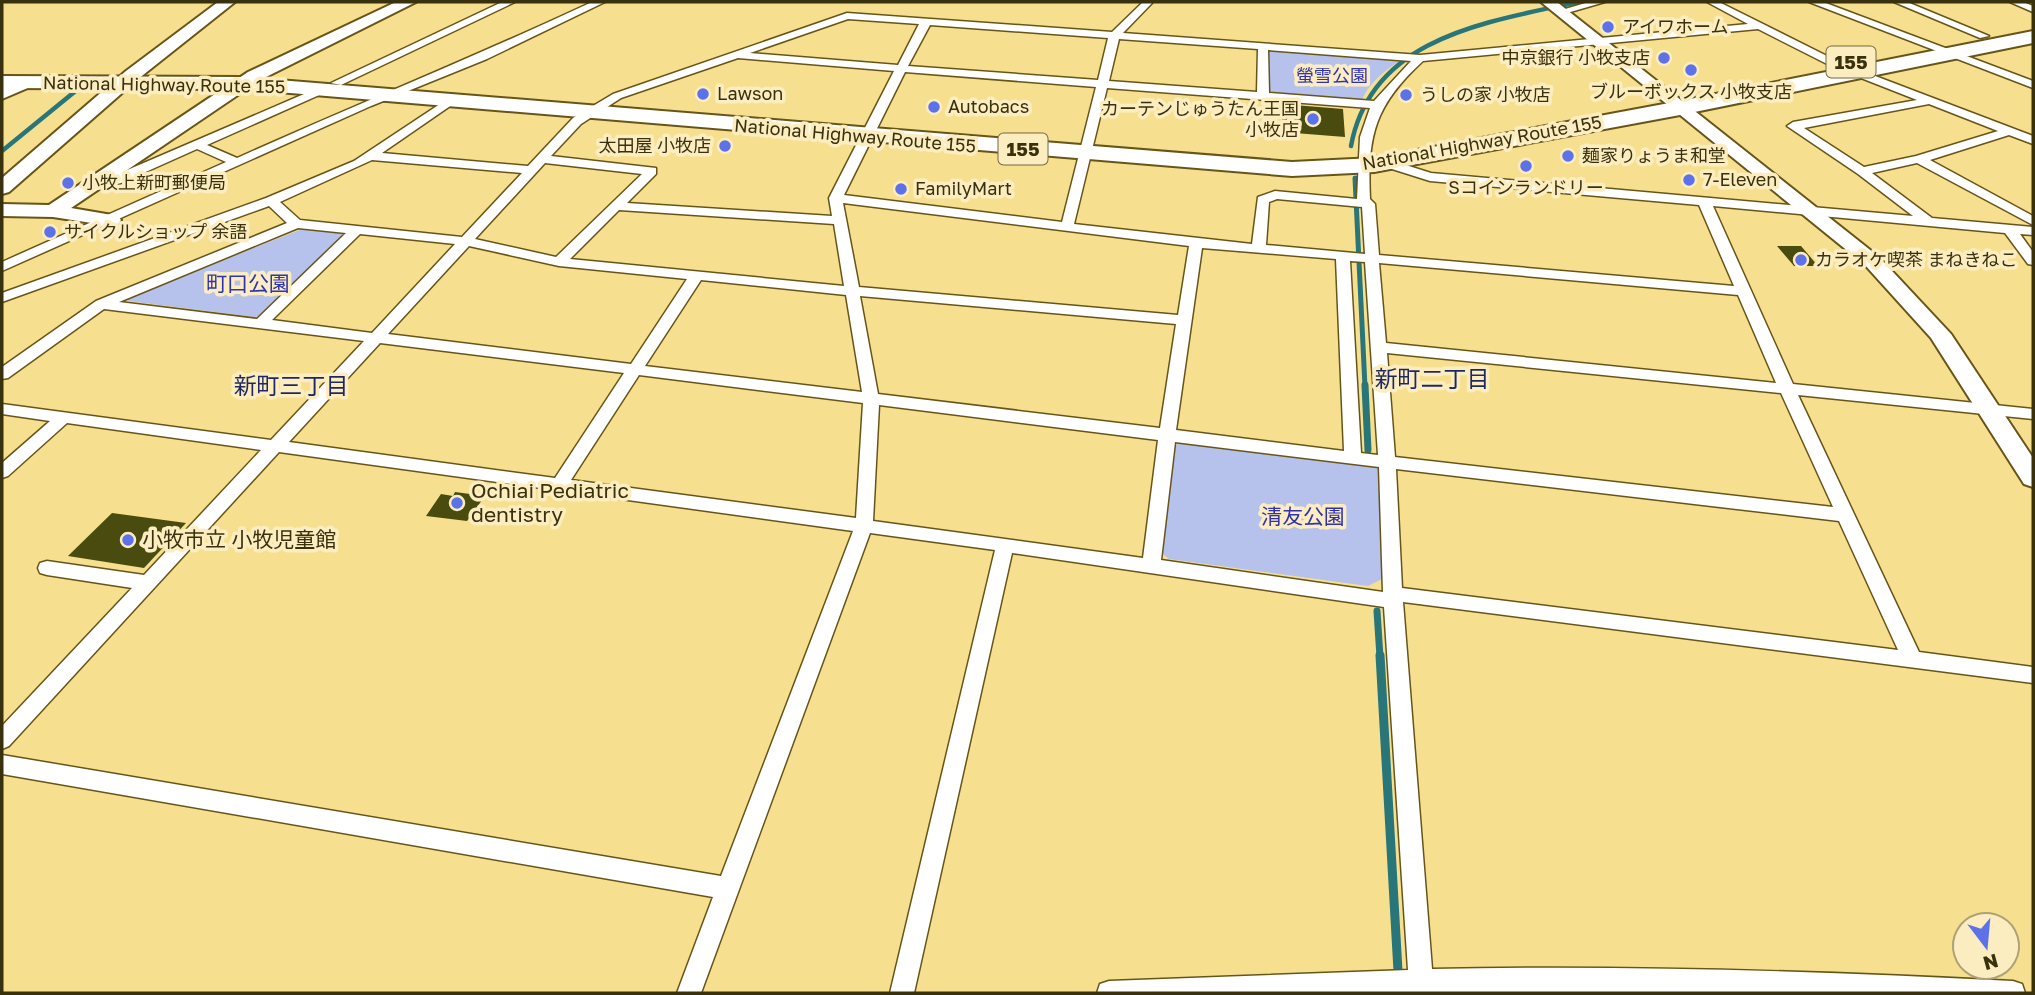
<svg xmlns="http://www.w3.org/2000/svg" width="2035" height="995" font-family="'Golos Text','Noto Sans JP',sans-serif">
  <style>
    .green { fill: #b6c1ec }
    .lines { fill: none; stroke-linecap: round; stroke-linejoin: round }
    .stream-far3 { stroke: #29767a; stroke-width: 4.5 }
    .stream-far2 { stroke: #29767a; stroke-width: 5 }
    .stream-far1 { stroke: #29767a; stroke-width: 7 }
    .stream { stroke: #29767a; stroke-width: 9 }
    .building { fill: #494c0e }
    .street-casing { stroke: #675518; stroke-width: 3 }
    .secondary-casing { stroke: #675518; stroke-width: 4 }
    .highway-casing { stroke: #675518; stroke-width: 4 }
    .street { fill: #fff; fill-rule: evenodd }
    .secondary { fill: #fff; fill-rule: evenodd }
    .highway { fill: #fff; fill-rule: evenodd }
    .poi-dot { fill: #5d71e8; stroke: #fbedbf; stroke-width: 2.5 }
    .labels { text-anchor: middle; stroke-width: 7; stroke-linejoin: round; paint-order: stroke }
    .far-poi-label { font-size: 18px; fill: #39300e; stroke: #fbedbf; text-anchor: start }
    .far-park-label { font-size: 18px; fill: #2f32b1; stroke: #fbedbf }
    .far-street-label { font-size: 18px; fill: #39300e; stroke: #fbedbf }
    .shield { fill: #fbedbf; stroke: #736943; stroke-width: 2 }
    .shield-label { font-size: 19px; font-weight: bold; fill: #39300e }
    .park-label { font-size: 21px; fill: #2f32b1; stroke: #fbedbf }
    .poi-label { font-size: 21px; fill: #39300e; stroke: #fbedbf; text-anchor: start }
    .neighbourhood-label { font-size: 23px; fill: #1f275f; stroke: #fbedbf }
  </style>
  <rect width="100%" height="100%" fill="#f7df90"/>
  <!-- green -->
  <g class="green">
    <path d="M 1273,50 L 1402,59 C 1386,70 1369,82 1362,100 L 1272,93 L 1268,91 L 1269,52 Z"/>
    <path d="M 305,228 L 344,233 L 346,236 L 265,314 L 255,317 L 128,301 L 130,296 Z"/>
    <path d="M 1180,443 L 1378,467 L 1384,578 L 1368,586 L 1169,559 L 1160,552 L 1173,447 Z"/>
  </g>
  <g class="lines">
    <!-- stream-far3 -->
    <g class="stream-far3">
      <path d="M 1351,146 C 1371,37 1487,22 1578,2"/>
      <path d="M 2,151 L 78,89"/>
    </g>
    <!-- stream-far2 -->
    <path class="stream-far2" d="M 1355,178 L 1365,387"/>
    <!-- stream-far1 -->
    <g class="stream-far1">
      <path d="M 1365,385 L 1368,450"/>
      <path d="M 1377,611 L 1380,657"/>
    </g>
    <!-- stream -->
    <path class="stream" d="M 1380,655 L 1398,971"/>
  </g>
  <!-- building -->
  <g class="building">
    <path d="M 1282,104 L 1343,109 L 1345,137 L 1282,132 Z"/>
    <path d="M 1777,246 L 1801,246 L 1818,266 L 1794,266 Z"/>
    <path d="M 455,492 L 485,496 L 467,521 L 426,516 L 441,494 L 453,496 Z"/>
    <path d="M 112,513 L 186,523 L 144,568 L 68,556 Z"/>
  </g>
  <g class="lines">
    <defs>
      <g id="street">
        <path d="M 502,2 L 515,2 L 341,85 L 331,83 Z"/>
        <path d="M 592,2 L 605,2 L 487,59 L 371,106 L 2,271 L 2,262 L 226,162 L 197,149 L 121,183 L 89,191 L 84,190 L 84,184 L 111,177 L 318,88 L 326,88 L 326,92 L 207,145 L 237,158 C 355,105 475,57 592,2 Z"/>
        <path d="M 1143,2 L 1153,2 L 1123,33 L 1420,55 L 1748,24 L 1707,2 L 1719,2 L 1841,63 L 2033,136 L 2033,144 L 2009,135 L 1930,160 L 2033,216 L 2033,225 L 1917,163 L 1872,173 L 1932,218 L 2033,227 L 2033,235 L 2020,234 L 2033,252 L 2033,265 L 2028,264 L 2005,233 L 1713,206 L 1793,384 L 2033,409 L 2033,419 L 1798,395 L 1919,652 L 2033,667 L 2033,683 L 1403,602 L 1432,969 C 1626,965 1820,971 2013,981 L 2022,984 L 2025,993 L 1097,993 L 1100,984 L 1109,981 L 1408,970 L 1384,607 L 1012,553 L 914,993 L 890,993 L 995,550 L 870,533 L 701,993 L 677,993 L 713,897 L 2,774 L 2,755 L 721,876 L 853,531 L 279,452 L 9,746 L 2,749 L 2,726 L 132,588 L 47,575 L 40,573 L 38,568 L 40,563 L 47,561 L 144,575 L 261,450 L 67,423 L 8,476 L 2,478 L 2,463 L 50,421 L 2,414 L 2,404 L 271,440 L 364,341 L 104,309 L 8,378 L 2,379 L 2,367 L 96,301 L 287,223 L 269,206 L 2,302 L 2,293 L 266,198 L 354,161 L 446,100 L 456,102 L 382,153 L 528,166 L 573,118 L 613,94 L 847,13 L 1112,32 ZM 848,19 L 919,24 L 898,65 L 750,53 ZM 930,25 L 1108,38 L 1098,80 L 908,66 ZM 1758,29 L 1833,67 L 1917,100 L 1793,122 L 1787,126 L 1858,174 L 1913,216 L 1431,173 L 1377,156 L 1373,157 L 1373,163 L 1430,181 L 1699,205 L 1734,286 L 1379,255 L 1375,204 L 1370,199 C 1367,135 1375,105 1423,61 ZM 1119,39 L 1258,49 L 1257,92 L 1109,81 ZM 1268,50 L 1411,61 L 1374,101 L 1269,93 ZM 738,58 L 894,71 L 829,198 L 832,216 L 627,203 L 656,174 L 656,168 L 551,156 L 581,124 L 621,98 ZM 905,72 L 1096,87 L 1062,222 L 844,195 ZM 1107,88 L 1370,108 L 1360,137 L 1357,199 L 1275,191 L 1258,197 L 1252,244 L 1074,224 ZM 1929,104 L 1998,131 L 1916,156 L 1864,167 L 1804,128 ZM 372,160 L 522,173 L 462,237 L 300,220 L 280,202 ZM 545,163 L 642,174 L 556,257 L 475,239 ZM 1277,199 L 1362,207 L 1365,254 L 1266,245 L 1269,202 ZM 843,203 L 1189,246 L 1178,315 L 859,287 ZM 619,210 L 834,224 L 844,286 L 570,259 ZM 298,228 L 346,233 L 257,319 L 119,302 ZM 360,234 L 455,244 L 372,333 L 272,320 ZM 469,246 L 559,266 L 687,279 L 631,364 L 388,334 ZM 1202,248 L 1336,259 L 1344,451 L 1176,430 ZM 1350,261 L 1365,262 L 1378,455 L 1361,453 ZM 1379,263 L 1738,295 L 1776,383 L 1386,343 ZM 701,280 L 846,295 L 862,392 L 645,366 ZM 860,296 L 1176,324 L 1160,428 L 878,394 ZM 380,343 L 624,373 L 555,478 L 289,442 ZM 1387,353 L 1781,393 L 1833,507 L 1395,457 ZM 639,375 L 863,403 L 856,518 L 571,480 ZM 879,405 L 1158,440 L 1143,558 L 873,521 ZM 1175,442 L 1379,467 L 1383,592 L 1161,560 ZM 1396,469 L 1839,521 L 1898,650 L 1402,588 Z"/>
        <path d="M 1589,2 L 1605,2 L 1560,15 L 1555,12 Z"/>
        <path d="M 1809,2 L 1823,2 L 2033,81 L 2033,88 Z"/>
        <path d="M 1894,2 L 1907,2 L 1989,36 L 1980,38 Z"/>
        <path d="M 2010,2 L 2023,2 L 2033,6 L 2033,12 Z"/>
      </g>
      <g id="secondary">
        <path d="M 218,2 L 235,2 L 138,79 L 9,192 L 2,194 L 2,178 L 126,71 Z"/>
        <path d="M 396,2 L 416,2 L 260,80 L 71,208 L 118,216 L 121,220 L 118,224 L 111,226 L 53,217 L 2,216 L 2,204 L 49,205 L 248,72 Z"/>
        <path d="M 1541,2 L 1557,2 L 1879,257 L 1951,334 L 2033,458 L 2033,487 L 2024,484 L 1931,338 L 1865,265 Z"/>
        <path d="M 24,78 L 30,79 L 32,83 L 30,87 L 2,99 L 2,87 Z"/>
      </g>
      <path id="highway" d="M 2033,31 L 2033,43 L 1680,115 L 1374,172 L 1292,176 L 243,89 L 2,88 L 2,76 L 243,77 L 1292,162 L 1374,158 L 1680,101 Z"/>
    </defs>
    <!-- street casing -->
    <use href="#street" class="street-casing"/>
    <!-- secondary casing -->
    <use href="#secondary" class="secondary-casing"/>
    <!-- highway casing -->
    <use href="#highway" class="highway-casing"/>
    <!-- street -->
    <use href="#street" class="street"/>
    <!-- secondary -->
    <use href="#secondary" class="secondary"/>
    <!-- highway -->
    <use href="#highway" class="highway"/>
  </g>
  <!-- markers -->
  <g class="poi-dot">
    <circle cx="1608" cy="27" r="7"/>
    <circle cx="1664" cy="58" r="7"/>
    <circle cx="1691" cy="70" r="7"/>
    <circle cx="703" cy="94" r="7"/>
    <circle cx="1406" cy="95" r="7"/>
    <circle cx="934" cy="107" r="7"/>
    <circle cx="1313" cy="119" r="7"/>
    <circle cx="725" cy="146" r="7"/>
    <circle cx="1568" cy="156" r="7"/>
    <circle cx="1526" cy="166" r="7"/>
    <circle cx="1689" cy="180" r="7"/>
    <circle cx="68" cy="183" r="7"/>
    <circle cx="901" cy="189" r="7"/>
    <circle cx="50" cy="232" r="7"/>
    <circle cx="1801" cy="260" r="7"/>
    <circle cx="457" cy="503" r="7"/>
    <circle cx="128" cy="540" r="7"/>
  </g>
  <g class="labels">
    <!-- far-poi labels -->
    <g class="far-poi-label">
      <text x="1622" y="33">アイワホーム</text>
      <text x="1650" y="64" text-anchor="end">中京銀行 小牧支店</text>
      <text x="1691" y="98" text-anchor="middle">ブルーボックス 小牧支店</text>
      <text x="717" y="100">Lawson</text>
      <text x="1420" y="101">うしの家 小牧店</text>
      <text x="948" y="113">Autobacs</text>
      <text x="1299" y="115" text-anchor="end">カーテンじゅうたん王国<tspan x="1299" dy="21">小牧店</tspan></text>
      <text x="711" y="152" text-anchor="end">太田屋 小牧店</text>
      <text x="1582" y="162">麺家りょうま和堂</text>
      <text x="1703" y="186">7-Eleven</text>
      <text x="82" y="189">小牧上新町郵便局</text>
      <text x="1526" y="194" text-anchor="middle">Sコインランドリー</text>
      <text x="915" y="195">FamilyMart</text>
      <text x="64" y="238">サイクルショップ 余語</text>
      <text x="1815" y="266">カラオケ喫茶 まねきねこ</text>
    </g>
    <!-- far-park labels -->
    <g class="far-park-label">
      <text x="1332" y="82">螢雪公園</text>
    </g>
    <!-- far-street labels -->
    <g class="far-street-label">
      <text transform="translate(164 85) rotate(1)" y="6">National Highway Route 155</text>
      <text transform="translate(855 136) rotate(5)" y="6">National Highway Route 155</text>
      <text transform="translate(1482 143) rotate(-10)" y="6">National Highway Route 155</text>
    </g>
    <!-- shield labels -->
    <g class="shield">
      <rect x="1826.5" y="46.5" width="49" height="31" rx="5"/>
      <rect x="998.5" y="133.5" width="49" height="31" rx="5"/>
    </g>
    <g class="shield-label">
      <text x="1851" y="69">155</text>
      <text x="1023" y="156">155</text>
    </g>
    <!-- park labels -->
    <g class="park-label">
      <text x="248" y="291">町口公園</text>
      <text x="1303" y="524">清友公園</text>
    </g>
    <!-- poi labels -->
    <g class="poi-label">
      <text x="471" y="498">Ochiai Pediatric<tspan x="471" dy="24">dentistry</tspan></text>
      <text x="142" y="547">小牧市立 小牧児童館</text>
    </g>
    <!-- neighbourhood labels -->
    <g class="neighbourhood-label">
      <text x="1432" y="387">新町二丁目</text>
      <text x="291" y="394">新町三丁目</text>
    </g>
  </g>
  <!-- border -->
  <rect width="2035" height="995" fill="none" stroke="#39300e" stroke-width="7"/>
  <!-- north arrow -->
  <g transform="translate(1986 946) rotate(164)"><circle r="33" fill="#fbedbf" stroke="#ada178" stroke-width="2"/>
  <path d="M0-5L12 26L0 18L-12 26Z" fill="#5d71e8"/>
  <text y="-10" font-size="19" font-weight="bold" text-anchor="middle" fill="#39300e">N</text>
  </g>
</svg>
